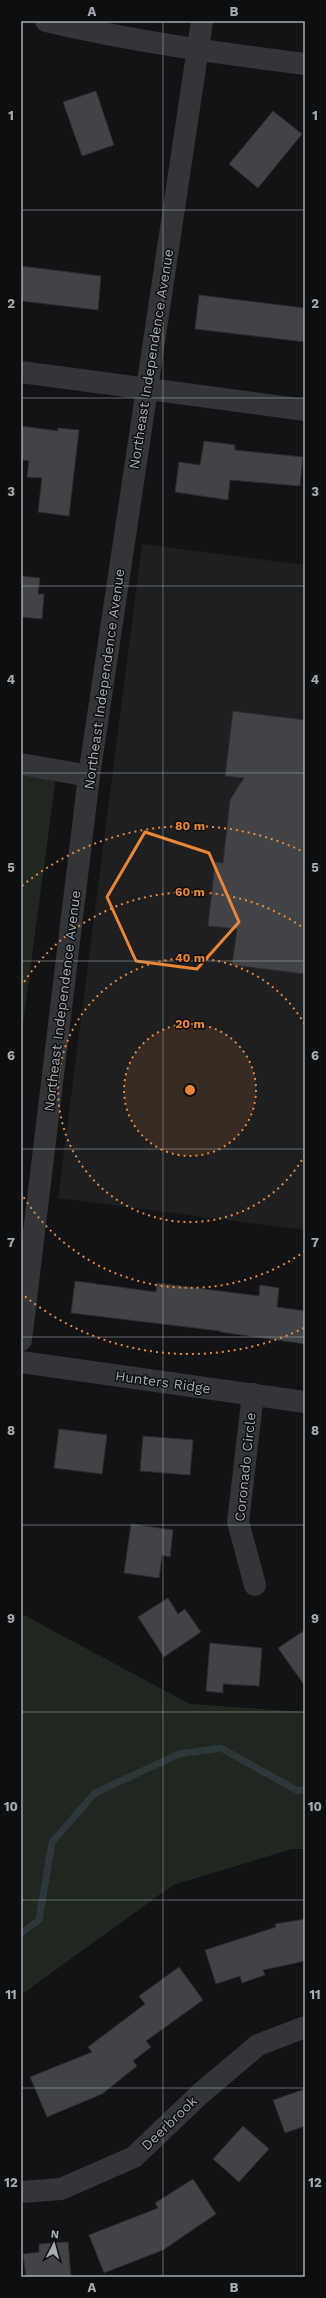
<svg xmlns="http://www.w3.org/2000/svg" width="326" height="2298" font-family="'Work Sans',sans-serif">
  <style>
    .built { fill: #1e1f21 }
    .green { fill: #1f271f }
    .lines { fill: none; stroke-linecap: round; stroke-linejoin: round }
    .stream { stroke: #2c383c; stroke-width: 7 }
    .building { fill: #414347; stroke: #2c2d30 }
    .minor { stroke: #343539; stroke-width: 22 }
    .marked { fill: none; stroke: #ec8632; stroke-width: 3; stroke-linejoin: round }
    .grid { fill: none; stroke: #a4acb4; stroke-width: 1; stroke-opacity: 0.55 }
    .ring { fill: none; stroke: #ec8632; stroke-width: 2; stroke-dasharray: 2 4 }
    .labels { text-anchor: middle; stroke-width: 3; stroke-linejoin: round; paint-order: stroke }
    .street-label { font-size: 14px; fill: #a4acb4; stroke: #0d0e0f }
    .centre { fill: #ec8632; stroke: #0d0e0f; stroke-width: 2 }
    .ring-label { font-size: 12px; text-anchor: middle; font-weight: bold; fill: #ec8632; stroke: #0d0e0f; stroke-width: 3; stroke-linejoin: round; paint-order: stroke }
    .neatline { fill: none; stroke: #a4acb4; stroke-width: 1.5 }
    .grid-label { font-size: 13px; text-anchor: middle; font-weight: bold; fill: #a4acb4 }
  </style>
  <rect width="100%" height="100%" fill="#121314"/>
  <!-- built -->
  <path class="built" d="M 142,544 L 305,565 L 305,1230 L 58,1198 Z"/>
  <!-- green -->
  <g class="green">
    <path d="M 21,764 L 56,777 L 21,1038 Z"/>
    <path d="M 22,1614 L 190,1704 L 305,1712 L 305,1849 L 292,1849 L 173,1885 L 21,1995 Z"/>
  </g>
  <g class="lines">
    <!-- stream -->
    <path class="stream" d="M 21,1933 L 39,1920 L 52,1842 L 95,1793 L 179,1754 L 221,1748 L 298,1791 L 305,1789"/>
  </g>
  <!-- building -->
  <g class="building">
    <path d="M 96,91 L 114,145 L 82,156 L 63,102 Z"/>
    <path d="M 273,111 L 302,134 L 258,188 L 229,164 Z"/>
    <path d="M 21,266 L 101,276 L 98,310 L 21,301 Z"/>
    <path d="M 199,295 L 305,308 L 305,342 L 195,329 Z"/>
    <path d="M 21,426 L 58,431 L 58,428 L 79,430 L 69,516 L 38,512 L 42,478 L 27,477 L 29,461 L 21,460 Z"/>
    <path d="M 204,441 L 235,445 L 235,450 L 303,457 L 300,486 L 230,480 L 228,500 L 175,492 L 179,462 L 200,465 Z"/>
    <path d="M 21,576 L 40,578 L 38,594 L 44,594 L 42,619 L 21,617 Z"/>
    <path d="M 233,711 L 305,720 L 305,974 L 232,965 L 237,929 L 208,926 L 215,862 L 223,863 L 230,800 L 244,778 L 225,776 Z"/>
    <path d="M 75,1281 L 156,1292 L 157,1283 L 259,1296 L 260,1285 L 279,1288 L 277,1307 L 305,1311 L 305,1344 L 220,1332 L 220,1331 L 71,1313 Z"/>
    <path d="M 59,1429 L 107,1435 L 102,1474 L 54,1468 Z"/>
    <path d="M 143,1436 L 193,1440 L 190,1475 L 140,1471 Z"/>
    <path d="M 131,1524 L 173,1530 L 170,1557 L 162,1555 L 159,1578 L 124,1573 Z"/>
    <path d="M 168,1598 L 178,1614 L 185,1609 L 201,1632 L 164,1657 L 138,1617 Z"/>
    <path d="M 305,1630 L 305,1686 L 278,1648 Z"/>
    <path d="M 210,1643 L 262,1648 L 259,1686 L 223,1684 L 223,1693 L 206,1691 Z"/>
    <path d="M 305,1919 L 305,1961 L 263,1970 L 265,1975 L 242,1983 L 240,1976 L 216,1984 L 205,1950 L 276,1927 L 275,1924 Z"/>
    <path d="M 179,1967 L 203,2000 L 146,2041 L 151,2047 L 133,2061 L 137,2066 L 102,2094 L 47,2117 L 30,2077 L 92,2052 L 88,2047 L 145,2004 L 139,1996 Z"/>
    <path d="M 305,2089 L 305,2126 L 285,2133 L 273,2100 Z"/>
    <path d="M 243,2126 L 269,2149 L 239,2182 L 213,2159 Z"/>
    <path d="M 193,2179 L 216,2214 L 163,2250 L 104,2273 L 89,2235 L 158,2208 L 155,2203 Z"/>
    <path d="M 68,2242 L 71,2277 L 26,2277 L 23,2254 L 39,2252 L 39,2244 Z"/>
  </g>
  <g class="lines">
    <!-- minor -->
    <g class="minor">
      <path d="M 46,21 C 131,41 218,53 305,64"/>
      <path d="M 21,372 L 305,410"/>
      <path d="M 21,764 L 89,776"/>
      <path d="M 21,1340 L 89,776 L 202,21"/>
      <path d="M 21,1362 L 305,1402"/>
      <path d="M 253,1394 L 238,1522 L 255,1585"/>
      <path d="M 21,2192 L 61,2189 L 134,2157 L 200,2094 L 258,2045 L 305,2027"/>
    </g>
  </g>
  <!-- marked area -->
  <path class="marked" d="M 145,832 L 209,853 L 239,922 L 197,969 L 136,961 L 107,897 Z"/>
  <!-- grid -->
  <path class="grid" d="M 163,21 L 163,2277M 21,210 L 305,210M 21,398 L 305,398M 21,586 L 305,586M 21,773 L 305,773M 21,961 L 305,961M 21,1149 L 305,1149M 21,1337 L 305,1337M 21,1525 L 305,1525M 21,1712 L 305,1712M 21,1900 L 305,1900M 21,2088 L 305,2088"/>
  <!-- distance rings -->
  <circle cx="190" cy="1090" r="66" fill="#ec8632" fill-opacity=".12"/>
  <g class="ring">
    <circle cx="190" cy="1090" r="66"/>
    <path d="M305 1155A132 132 0 1 1 305 1025"/>
    <path d="M305 1251A198 198 0 0 1 21 1193M21 987A198 198 0 0 1 305 929"/>
    <path d="M304 1328A264 264 0 0 1 22 1294M22 886A264 264 0 0 1 304 852"/>
  </g>
  <g class="labels">
    <!-- street labels -->
    <g class="street-label">
      <text transform="translate(151 359) rotate(-81)" y="5">Northeast Independence Avenue</text>
      <text transform="translate(104 679) rotate(-82)" y="5">Northeast Independence Avenue</text>
      <text transform="translate(62 1001) rotate(-83)" y="5">Northeast Independence Avenue</text>
      <text transform="translate(163 1382) rotate(8)" y="5">Hunters Ridge</text>
      <text transform="translate(245 1467) rotate(-84)" y="5">Coronado Circle</text>
      <text transform="translate(169 2123) rotate(-44)" y="5">Deerbrook</text>
    </g>
  </g>
  <circle cx="190" cy="1090" r="6" class="centre"/>
  <g class="ring-label">
    <text x="190" y="830">80 m</text>
    <text x="190" y="896">60 m</text>
    <text x="190" y="962">40 m</text>
    <text x="190" y="1028">20 m</text>
  </g>
  <!-- border -->
  <rect width="326" height="2298" fill="none" stroke="#0d0e0f" stroke-width="44"/>
  <!-- north arrow -->
  <g transform="translate(54 2244) rotate(6)" stroke="#0d0e0f" stroke-width="3" paint-order="stroke">
  <path d="M0-3L7 15L0 10L-7 15Z" fill="#a4acb4"/>
  <text y="-6" font-size="11" font-weight="bold" text-anchor="middle" fill="#a4acb4">N</text>
  </g>
  <rect x="22" y="22" width="282" height="2254" class="neatline"/>
  <g class="grid-label">
    <text x="92" y="16">A</text>
    <text x="234" y="16">B</text>
    <text x="11" y="120">1</text>
    <text x="315" y="120">1</text>
    <text x="11" y="308">2</text>
    <text x="315" y="308">2</text>
    <text x="11" y="496">3</text>
    <text x="315" y="496">3</text>
    <text x="11" y="684">4</text>
    <text x="315" y="684">4</text>
    <text x="11" y="872">5</text>
    <text x="315" y="872">5</text>
    <text x="11" y="1060">6</text>
    <text x="315" y="1060">6</text>
    <text x="11" y="1247">7</text>
    <text x="315" y="1247">7</text>
    <text x="11" y="1435">8</text>
    <text x="315" y="1435">8</text>
    <text x="11" y="1623">9</text>
    <text x="315" y="1623">9</text>
    <text x="11" y="1811">10</text>
    <text x="315" y="1811">10</text>
    <text x="11" y="1999">11</text>
    <text x="315" y="1999">11</text>
    <text x="11" y="2187">12</text>
    <text x="315" y="2187">12</text>
    <text x="92" y="2292">A</text>
    <text x="234" y="2292">B</text>
  </g>
</svg>
